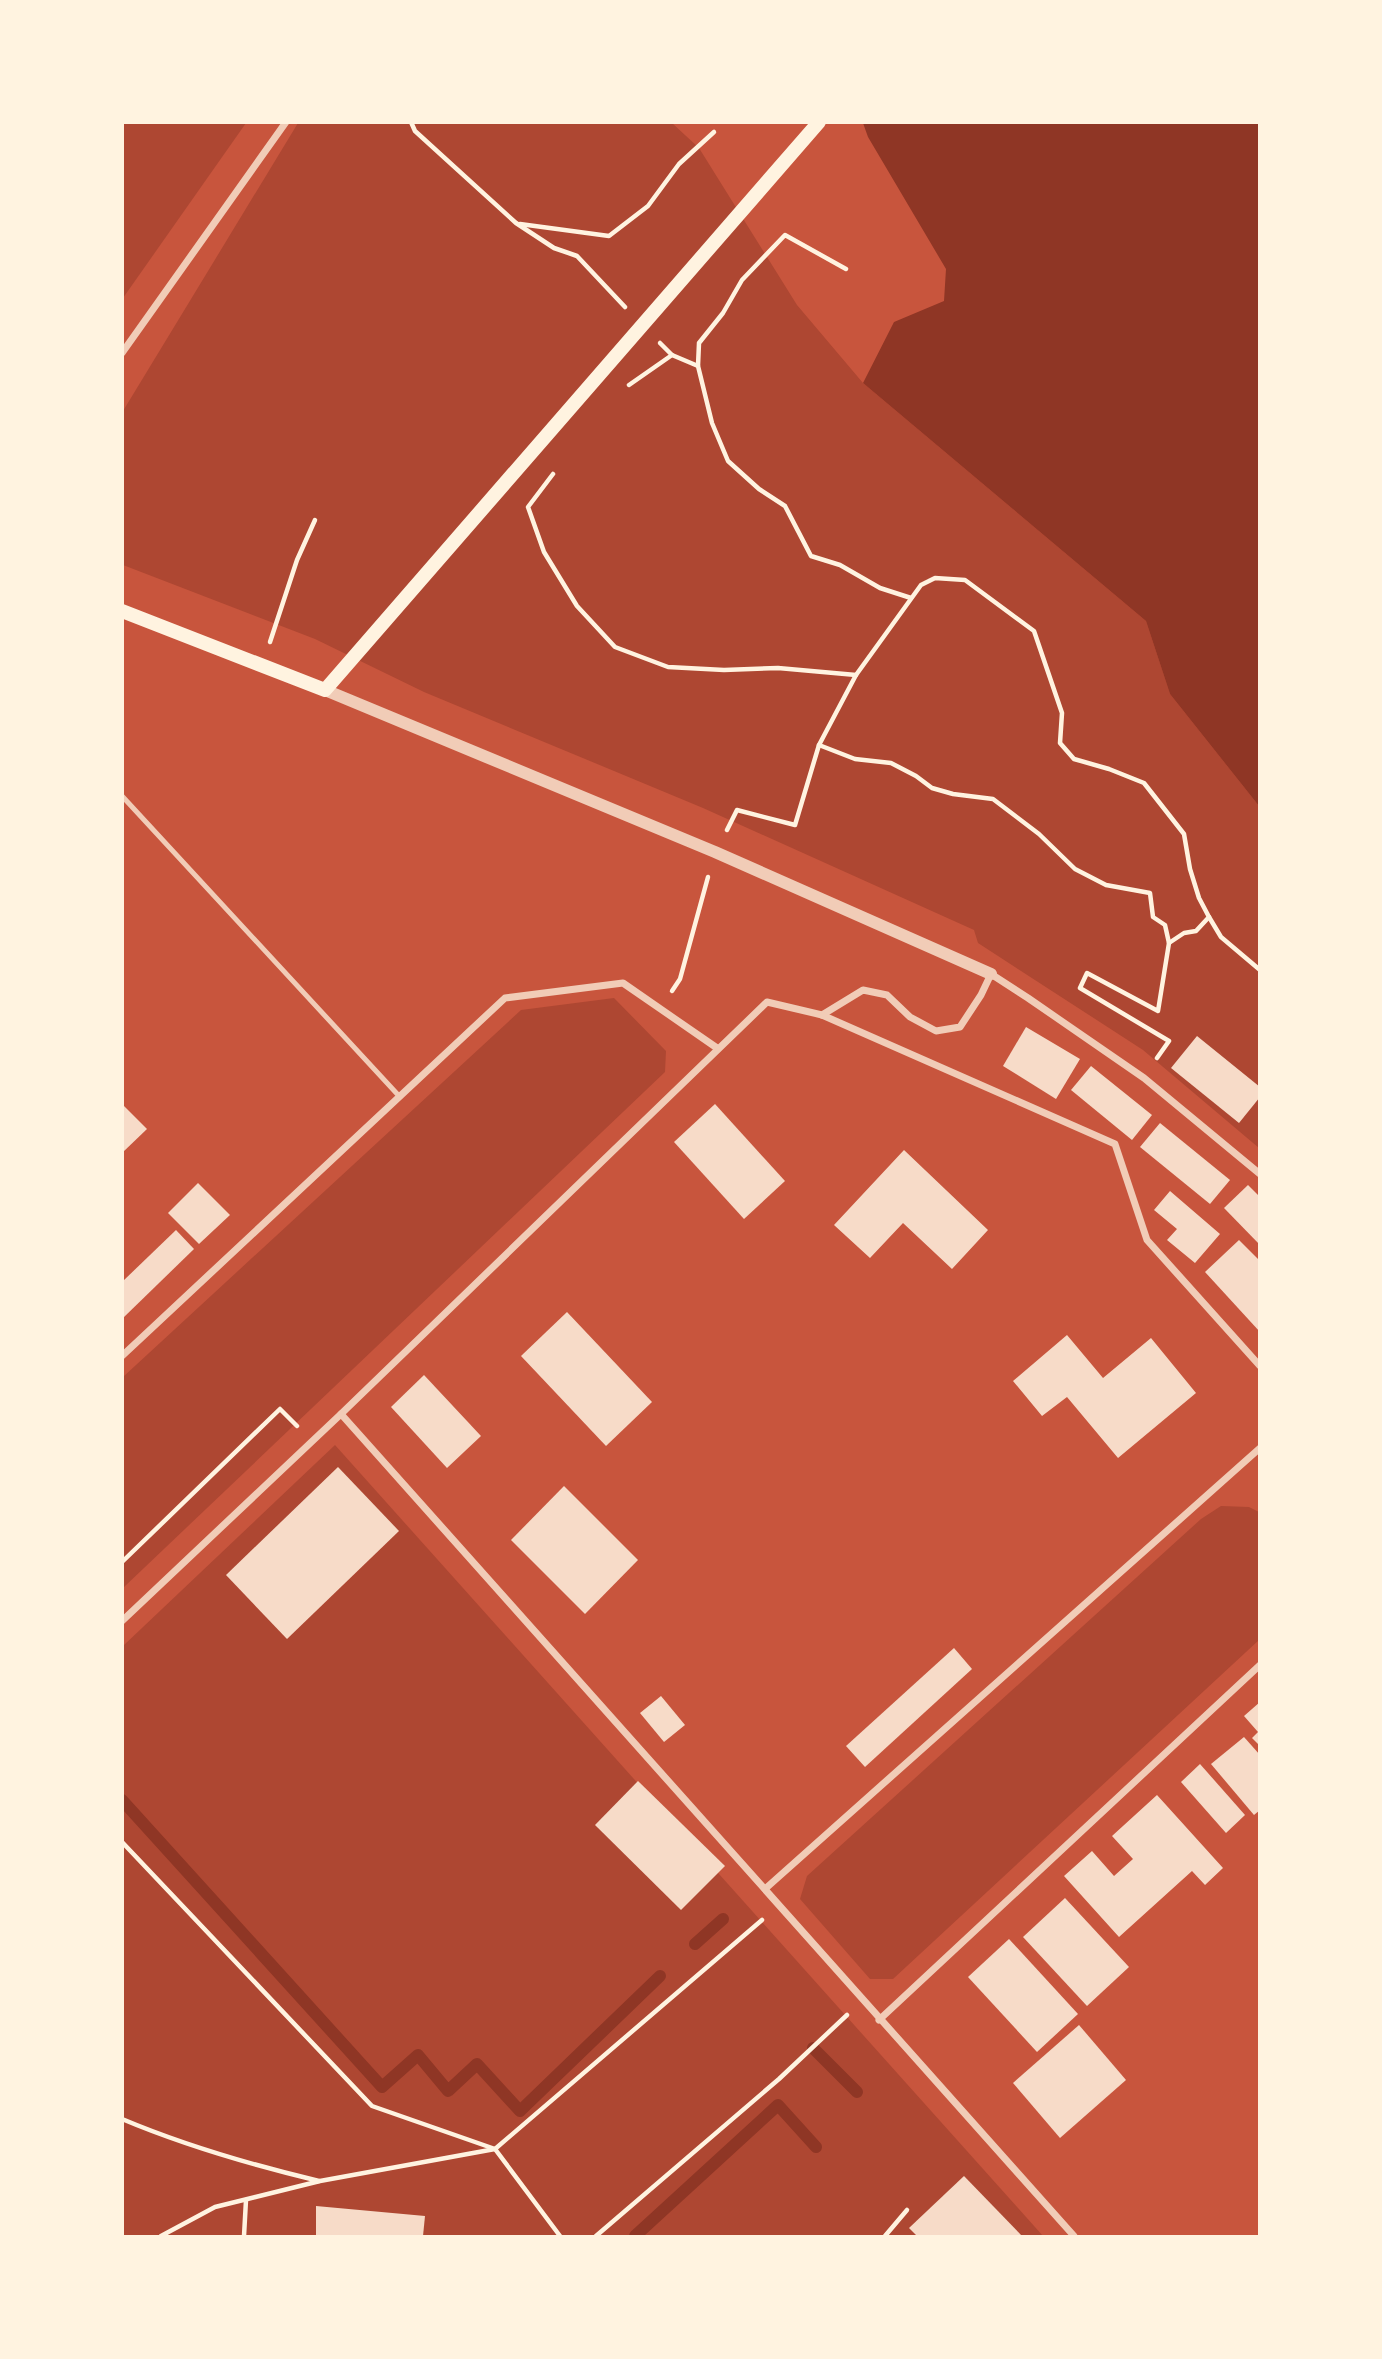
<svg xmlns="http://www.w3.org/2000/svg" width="1382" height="2359" font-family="'Alegreya Sans',sans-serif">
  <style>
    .green { fill: #ae4732 }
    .water { fill: #8f3625 }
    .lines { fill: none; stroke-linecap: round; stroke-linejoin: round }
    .stream { stroke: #8f3625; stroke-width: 12 }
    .building { fill: #f7dbc8 }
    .path { stroke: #fff3e0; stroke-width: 4.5 }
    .service { stroke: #f1ccb7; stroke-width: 5 }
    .minor { stroke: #f1ccb7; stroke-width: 7 }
    .tertiary { stroke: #f1ccb7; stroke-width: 12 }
    .secondary { stroke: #fff3e0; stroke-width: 14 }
  </style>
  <rect width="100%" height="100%" fill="#c8553d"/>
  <!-- green -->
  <g class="green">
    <path d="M 123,122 L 246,123 L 123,298 L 122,123 Z"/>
    <path d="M 298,123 L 672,123 L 699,148 L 797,305 L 863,383 L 1146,621 L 1170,694 L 1259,806 L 1259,1148 L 1143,1050 L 978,943 L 974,930 L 703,808 L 424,692 L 315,639 L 123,565 L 123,411 Z"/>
    <path d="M 614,998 L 666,1051 L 665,1072 L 123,1588 L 123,1377 L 521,1010 Z"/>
    <path d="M 335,1445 L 1043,2236 L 123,2236 L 123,1646 Z"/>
    <path d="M 1221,1506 L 1249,1507 L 1259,1512 L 1259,1640 L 893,1979 L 870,1979 L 800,1899 L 807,1876 L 1201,1519 Z"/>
  </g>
  <!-- water -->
  <path class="water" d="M 863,123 L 1259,123 L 1259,806 L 1170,694 L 1146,621 L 863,383 L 894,322 L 944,301 L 946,269 L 868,137 Z"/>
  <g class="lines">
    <!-- stream -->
    <g class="stream">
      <path d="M 122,1800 L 382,2087 L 418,2055 L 448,2091 L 477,2064 L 520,2111 L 660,1976"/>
      <path d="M 695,1944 L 723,1919"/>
      <path d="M 813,2048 L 857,2092"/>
      <path d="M 635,2236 L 778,2105 L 816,2147"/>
    </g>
  </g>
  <!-- building -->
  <g class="building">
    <path d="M 1026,1027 L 1080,1059 L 1056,1099 L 1003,1066 Z"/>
    <path d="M 1197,1036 L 1260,1087 L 1260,1097 L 1239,1123 L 1171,1068 Z"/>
    <path d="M 1091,1066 L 1152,1115 L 1132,1140 L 1071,1090 Z"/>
    <path d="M 122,1104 L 147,1129 L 122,1153 Z"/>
    <path d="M 715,1104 L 785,1181 L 744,1219 L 674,1142 Z"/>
    <path d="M 1160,1123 L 1230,1180 L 1210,1204 L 1140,1147 Z"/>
    <path d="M 904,1150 L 988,1230 L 952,1269 L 903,1223 L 870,1258 L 834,1225 Z"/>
    <path d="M 198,1183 L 230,1215 L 199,1244 L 168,1213 Z"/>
    <path d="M 1248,1185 L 1260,1197 L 1260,1245 L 1224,1208 Z"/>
    <path d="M 1170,1191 L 1220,1234 L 1195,1263 L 1167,1240 L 1177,1229 L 1154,1210 Z"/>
    <path d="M 176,1230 L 194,1249 L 122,1319 L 122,1282 Z"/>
    <path d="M 1239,1240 L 1260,1261 L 1260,1332 L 1205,1272 Z"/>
    <path d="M 567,1312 L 652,1402 L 606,1446 L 521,1356 Z"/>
    <path d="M 1067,1335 L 1103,1378 L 1151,1338 L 1196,1393 L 1118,1458 L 1067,1397 L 1042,1416 L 1013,1381 Z"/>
    <path d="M 424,1375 L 481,1436 L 447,1468 L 391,1407 Z"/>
    <path d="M 338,1467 L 399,1531 L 287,1639 L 226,1575 Z"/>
    <path d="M 564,1486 L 638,1560 L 585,1614 L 511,1540 Z"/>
    <path d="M 954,1648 L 972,1669 L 865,1767 L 846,1746 Z"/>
    <path d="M 661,1696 L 685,1725 L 664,1742 L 640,1713 Z"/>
    <path d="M 1260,1702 L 1260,1746 L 1252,1738 L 1258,1732 L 1244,1716 Z"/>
    <path d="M 1244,1737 L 1260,1755 L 1260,1810 L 1254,1815 L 1211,1764 Z"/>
    <path d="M 1200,1764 L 1245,1815 L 1226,1833 L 1181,1782 Z"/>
    <path d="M 638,1781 L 725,1866 L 681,1910 L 595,1825 Z"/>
    <path d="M 1157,1795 L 1223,1868 L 1205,1885 L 1192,1871 L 1119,1937 L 1064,1876 L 1092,1851 L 1114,1876 L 1133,1859 L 1112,1836 Z"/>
    <path d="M 1065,1898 L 1129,1967 L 1087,2006 L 1023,1937 Z"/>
    <path d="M 1009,1939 L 1078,2014 L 1037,2052 L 968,1977 Z"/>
    <path d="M 1079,2025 L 1126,2080 L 1060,2138 L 1013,2083 Z"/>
    <path d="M 964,2176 L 1022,2236 L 917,2236 L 909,2228 Z"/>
    <path d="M 316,2206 L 425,2216 L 423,2236 L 316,2236 Z"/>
  </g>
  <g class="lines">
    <!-- path -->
    <g class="path">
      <path d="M 411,122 L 415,131 L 516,223 L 554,248 L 577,256 L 625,307"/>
      <path d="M 520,224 L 609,236 L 648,206 L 679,164 L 714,132"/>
      <path d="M 660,343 L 672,355"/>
      <path d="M 698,366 L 699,343 L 723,313 L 742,280 L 785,235 L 846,269"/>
      <path d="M 629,385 L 672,355 L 698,366 L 712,423 L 728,461 L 759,489 L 785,506 L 811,556 L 840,565 L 880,588 L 911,598"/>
      <path d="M 553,474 L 528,507 L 544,552 L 577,606 L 615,647 L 668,667 L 724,670 L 778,668 L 856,675"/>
      <path d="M 270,642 L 297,560 L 315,520"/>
      <path d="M 819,745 L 855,759 L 891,763 L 916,776 L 932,788 L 953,794 L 993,799 L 1039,834 L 1075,869 L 1106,885 L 1150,893 L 1153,917 L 1165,925 L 1169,943 L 1158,1011 L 1087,973 L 1080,988 L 1169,1041 L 1157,1058"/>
      <path d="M 727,830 L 737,810 L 795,825 L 819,745 L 856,675 L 921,585 L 935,578 L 965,580 L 1034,631 L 1062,713 L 1060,743 L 1074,759 L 1109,769 L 1144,783 L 1184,834 L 1190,869 L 1199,898 L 1209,917 L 1221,937 L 1260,970"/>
      <path d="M 1169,943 L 1184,933 L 1196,931 L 1209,917"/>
      <path d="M 672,991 L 680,979 L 708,877"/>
      <path d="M 122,1562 L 280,1409 L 297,1426"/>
      <path d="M 122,1842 L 372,2106 L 495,2149 L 560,2236"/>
      <path d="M 122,2119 C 186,2146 252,2165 319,2181"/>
      <path d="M 161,2236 L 215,2207 L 320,2181 L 495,2149 L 762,1920"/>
      <path d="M 244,2236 L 246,2200"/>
      <path d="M 596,2236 L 779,2079 L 847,2015"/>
      <path d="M 885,2236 L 907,2210"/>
    </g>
    <!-- service -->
    <path class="service" d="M 122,796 L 400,1097"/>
    <!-- minor -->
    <g class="minor">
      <path d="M 122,353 L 286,122"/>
      <path d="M 822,1015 L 863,990 L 887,995 L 910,1017 L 936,1031 L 960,1027 L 981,995 L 991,974 L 1028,998 L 1144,1078 L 1260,1174"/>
      <path d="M 122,1356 L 505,998 L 623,983 L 717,1048"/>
      <path d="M 341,1414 L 1074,2236"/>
      <path d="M 122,1621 L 341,1414 L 767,1002 L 822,1015 L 1115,1144 L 1147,1240 L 1260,1366"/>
      <path d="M 765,1889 L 1260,1448"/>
      <path d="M 879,2020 L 1260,1665"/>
    </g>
    <!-- tertiary -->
    <path class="tertiary" d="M 325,690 L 715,852 L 991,974"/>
    <!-- secondary -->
    <path class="secondary" d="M 122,611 L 325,690 L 819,122"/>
  </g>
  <!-- border -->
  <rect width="1382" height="2359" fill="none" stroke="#fff3e0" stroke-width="248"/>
</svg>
